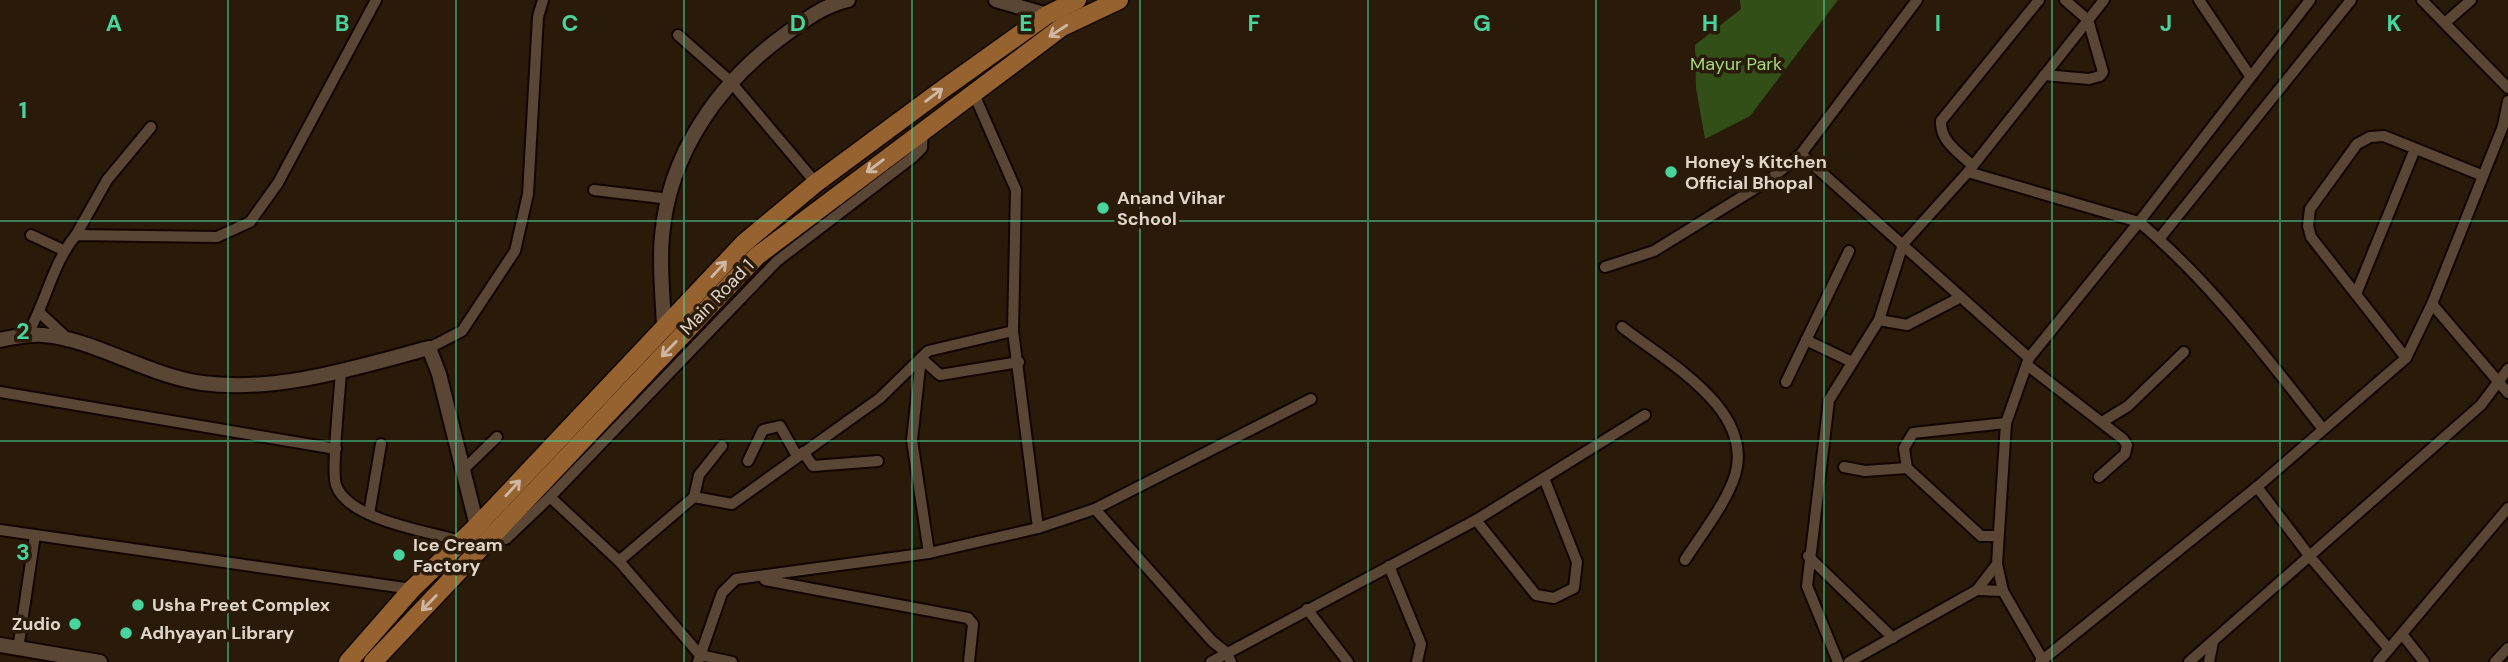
<svg xmlns="http://www.w3.org/2000/svg" width="2508" height="662" font-family="'DM Sans',sans-serif">
  <style>
    .green { fill: #314f17 }
    .lines { fill: none; stroke-linecap: round; stroke-linejoin: round }
    .minor-casing { stroke: #120500; stroke-width: 14 }
    .tertiary-casing { stroke: #120500; stroke-width: 18 }
    .primary-casing { stroke: #120500; stroke-width: 21 }
    .minor { stroke: #594635; stroke-width: 10 }
    .tertiary { stroke: #594635; stroke-width: 14 }
    .primary { stroke: #966230; stroke-width: 18 }
    .oneway { stroke: #ceb8a4 }
    .grid { fill: none; stroke: #48d49d; stroke-width: 2; stroke-opacity: 0.55 }
    .poi-dot { fill: #48d49d; stroke: #2a1a09; stroke-width: 2.5 }
    .labels { text-anchor: middle; stroke-width: 7; stroke-linejoin: round; paint-order: stroke }
    .park-label { font-size: 18px; fill: #a4db7c; stroke: #2a1a09 }
    .poi-label { font-size: 18px; font-weight: bold; fill: #e0d5cb; stroke: #2a1a09; text-anchor: start }
    .street-label { font-size: 18px; fill: #e0d5cb; stroke: #2a1a09 }
    .grid-label { font-size: 23px; text-anchor: middle; font-weight: bold; fill: #48d49d; stroke: #2a1a09; stroke-width: 7; stroke-linejoin: round; paint-order: stroke }
  </style>
  <rect width="100%" height="100%" fill="#2a1a09"/>
  <!-- green -->
  <path class="green" d="M 1740,0 L 1838,0 L 1750,116 L 1705,139 L 1696,88 L 1695,45 L 1741,9 Z"/>
  <g class="lines">
    <defs>
      <g id="minor">
        <path d="M 2199,0 L 2250,76"/>
        <path d="M 2422,0 L 2508,88"/>
        <path d="M 2446,22 L 2471,0"/>
        <path d="M 678,35 L 730,81 L 816,183"/>
        <path d="M 2044,75 L 2089,79 L 2100,76 L 2103,72 L 2088,20 L 2065,0"/>
        <path d="M 973,92 L 1016,190 L 1013,331 L 1038,528"/>
        <path d="M 1801,154 L 2029,358"/>
        <path d="M 1972,165 C 1958,152 1940,141 1941,121 L 2039,0"/>
        <path d="M 1968,172 L 2139,222 C 2210,281 2266,357 2323,429"/>
        <path d="M 594,190 L 670,199"/>
        <path d="M 31,235 L 63,250"/>
        <path d="M 76,235 L 107,180 L 151,127"/>
        <path d="M 2159,239 L 2351,0"/>
        <path d="M 1605,267 L 1654,251 L 1769,180 L 1801,154 L 1917,0"/>
        <path d="M 2356,294 L 2415,149"/>
        <path d="M 2432,304 L 2508,393"/>
        <path d="M 40,313 L 67,338"/>
        <path d="M 1879,320 L 1907,325 L 1961,297"/>
        <path d="M 1622,327 C 1668,363 1760,412 1733,481 C 1722,509 1701,535 1685,560"/>
        <path d="M 27,335 C 46,303 52,264 76,235 L 217,237 L 250,222 L 278,183 L 376,0"/>
        <path d="M 1806,340 L 1852,362"/>
        <path d="M 429,348 L 462,331 L 515,251 L 528,194 L 538,17 L 543,0"/>
        <path d="M 2406,358 L 2311,237 L 2308,226 L 2310,209 L 2357,144 L 2370,137 L 2384,136 L 2481,175"/>
        <path d="M 2027,365 L 2123,439 L 2127,445 L 2125,454 L 2099,477"/>
        <path d="M 341,371 C 340,391 331,471 336,485 C 348,520 427,531 460,541"/>
        <path d="M 1786,382 L 1849,251"/>
        <path d="M 0,392 L 336,449"/>
        <path d="M 2102,422 L 2128,406 L 2184,352"/>
        <path d="M 803,452 L 813,466 L 878,461"/>
        <path d="M 748,461 L 763,430 L 780,426 L 797,456"/>
        <path d="M 1844,467 L 1865,471 L 1907,468"/>
        <path d="M 463,470 L 497,437"/>
        <path d="M 2257,487 L 2311,558 L 2389,649"/>
        <path d="M 550,497 L 619,561 L 700,655 L 732,662"/>
        <path d="M 694,497 L 699,475 L 722,446"/>
        <path d="M 1095,509 L 1212,641 L 1227,653 L 1231,662"/>
        <path d="M 369,514 L 381,444"/>
        <path d="M 1476,520 L 1536,595 L 1554,598 L 1574,588 L 1577,562 L 1544,478"/>
        <path d="M 0,530 L 412,589"/>
        <path d="M 1997,536 L 1981,536 L 1907,468 L 1904,448 L 1913,433 L 2006,423"/>
        <path d="M 488,539 L 506,539 L 550,497 L 777,261 L 913,157 L 922,148 L 923,129"/>
        <path d="M 929,553 L 912,440 L 921,358 L 940,375 L 1019,362"/>
        <path d="M 1808,556 L 1893,638"/>
        <path d="M 619,561 L 694,497 L 732,504 L 880,398 L 928,351 L 1013,331"/>
        <path d="M 1389,566 L 1421,644 L 1417,662"/>
        <path d="M 765,580 L 968,618 L 973,624 L 969,662"/>
        <path d="M 1977,590 L 2003,591"/>
        <path d="M 1307,609 L 1348,662"/>
        <path d="M 2402,634 L 2424,662"/>
        <path d="M 18,649 L 35,535"/>
        <path d="M 698,662 L 722,593 L 736,579 L 929,553 L 1038,528 L 1095,509 L 1311,399"/>
        <path d="M 1211,662 L 1476,520 L 1645,415"/>
        <path d="M 1838,662 L 1807,586 L 1829,400 L 1879,320 L 1903,244 L 1968,172 L 2104,0"/>
        <path d="M 1849,662 L 1977,590 L 1997,564"/>
        <path d="M 2040,662 L 2257,487 L 2406,358 L 2432,304 L 2503,126 L 2508,101"/>
        <path d="M 2044,662 L 2003,591 L 1997,564 L 2006,423 L 2029,358 L 2139,222 L 2310,0"/>
        <path d="M 2189,662 L 2481,405 L 2508,369"/>
        <path d="M 2209,662 L 2213,642"/>
        <path d="M 2378,662 L 2508,508"/>
        <path d="M 2495,662 L 2508,648"/>
      </g>
      <g id="tertiary">
        <path d="M 996,0 L 1047,15"/>
        <path d="M 664,327 C 663,297 659,266 662,236 C 669,153 719,83 783,36 C 807,19 820,7 848,0"/>
        <path d="M 0,340 C 14,337 28,334 43,335 C 91,338 149,376 202,383 C 278,393 357,367 429,348 L 439,374 L 477,526 L 481,532"/>
        <path d="M 0,645 L 100,662"/>
      </g>
      <g id="primary">
        <path d="M 348,662 L 412,589 L 477,526 L 744,243 L 816,183 L 939,92 L 1047,15 L 1077,0"/>
        <path d="M 373,662 L 757,256 L 1062,27 L 1119,0"/>
      </g>
    </defs>
    <!-- minor casing -->
    <use href="#minor" class="minor-casing"/>
    <!-- tertiary casing -->
    <use href="#tertiary" class="tertiary-casing"/>
    <!-- primary casing -->
    <use href="#primary" class="primary-casing"/>
    <!-- minor -->
    <use href="#minor" class="minor"/>
    <!-- tertiary -->
    <use href="#tertiary" class="tertiary"/>
    <!-- primary -->
    <use href="#primary" class="primary"/>
  </g>
  <!-- one-way arrows -->
  <defs><path id="oneway-shaft" d="M-6 0H5M1.5-3L5.5 0L1.5 3" fill="none" stroke-width="1.6" stroke-linecap="round" stroke-linejoin="round" transform="scale(1.75)"/></defs>
  <g class="oneway">
    <use href="#oneway-shaft" transform="translate(1058 31) rotate(147)"/>
    <use href="#oneway-shaft" transform="translate(934 95) rotate(-37)"/>
    <use href="#oneway-shaft" transform="translate(875 166) rotate(143)"/>
    <use href="#oneway-shaft" transform="translate(719 269) rotate(-47)"/>
    <use href="#oneway-shaft" transform="translate(669 349) rotate(134)"/>
    <use href="#oneway-shaft" transform="translate(513 488) rotate(-47)"/>
    <use href="#oneway-shaft" transform="translate(429 603) rotate(134)"/>
  </g>
  <!-- grid -->
  <path class="grid" d="M 228,0 L 228,662M 456,0 L 456,662M 684,0 L 684,662M 912,0 L 912,662M 1140,0 L 1140,662M 1368,0 L 1368,662M 1596,0 L 1596,662M 1824,0 L 1824,662M 2052,0 L 2052,662M 2280,0 L 2280,662M 0,221 L 2508,221M 0,441 L 2508,441"/>
  <!-- markers -->
  <g class="poi-dot">
    <circle cx="1671" cy="172" r="7"/>
    <circle cx="1103" cy="208" r="7"/>
    <circle cx="399" cy="555" r="7"/>
    <circle cx="138" cy="605" r="7"/>
    <circle cx="75" cy="624" r="7"/>
    <circle cx="126" cy="633" r="7"/>
  </g>
  <g class="labels">
    <!-- park labels -->
    <g class="park-label">
      <text x="1736" y="70">Mayur Park</text>
    </g>
    <!-- poi labels -->
    <g class="poi-label">
      <text x="1685" y="168">Honey's Kitchen<tspan x="1685" dy="21">Official Bhopal</tspan></text>
      <text x="1117" y="204">Anand Vihar<tspan x="1117" dy="21">School</tspan></text>
      <text x="413" y="551">Ice Cream<tspan x="413" dy="21">Factory</tspan></text>
      <text x="152" y="611">Usha Preet Complex</text>
      <text x="61" y="630" text-anchor="end">Zudio</text>
      <text x="140" y="639">Adhyayan Library</text>
    </g>
    <!-- street labels -->
    <g class="street-label">
      <text transform="translate(717 297) rotate(-46)" y="6">Main Road 1</text>
    </g>
  </g>
  <g class="grid-label">
    <text x="114" y="31">A</text>
    <text x="342" y="31">B</text>
    <text x="570" y="31">C</text>
    <text x="798" y="31">D</text>
    <text x="1026" y="31">E</text>
    <text x="1254" y="31">F</text>
    <text x="1482" y="31">G</text>
    <text x="1710" y="31">H</text>
    <text x="1938" y="31">I</text>
    <text x="2166" y="31">J</text>
    <text x="2394" y="31">K</text>
    <text x="23" y="118">1</text>
    <text x="23" y="339">2</text>
    <text x="23" y="560">3</text>
  </g>
</svg>
